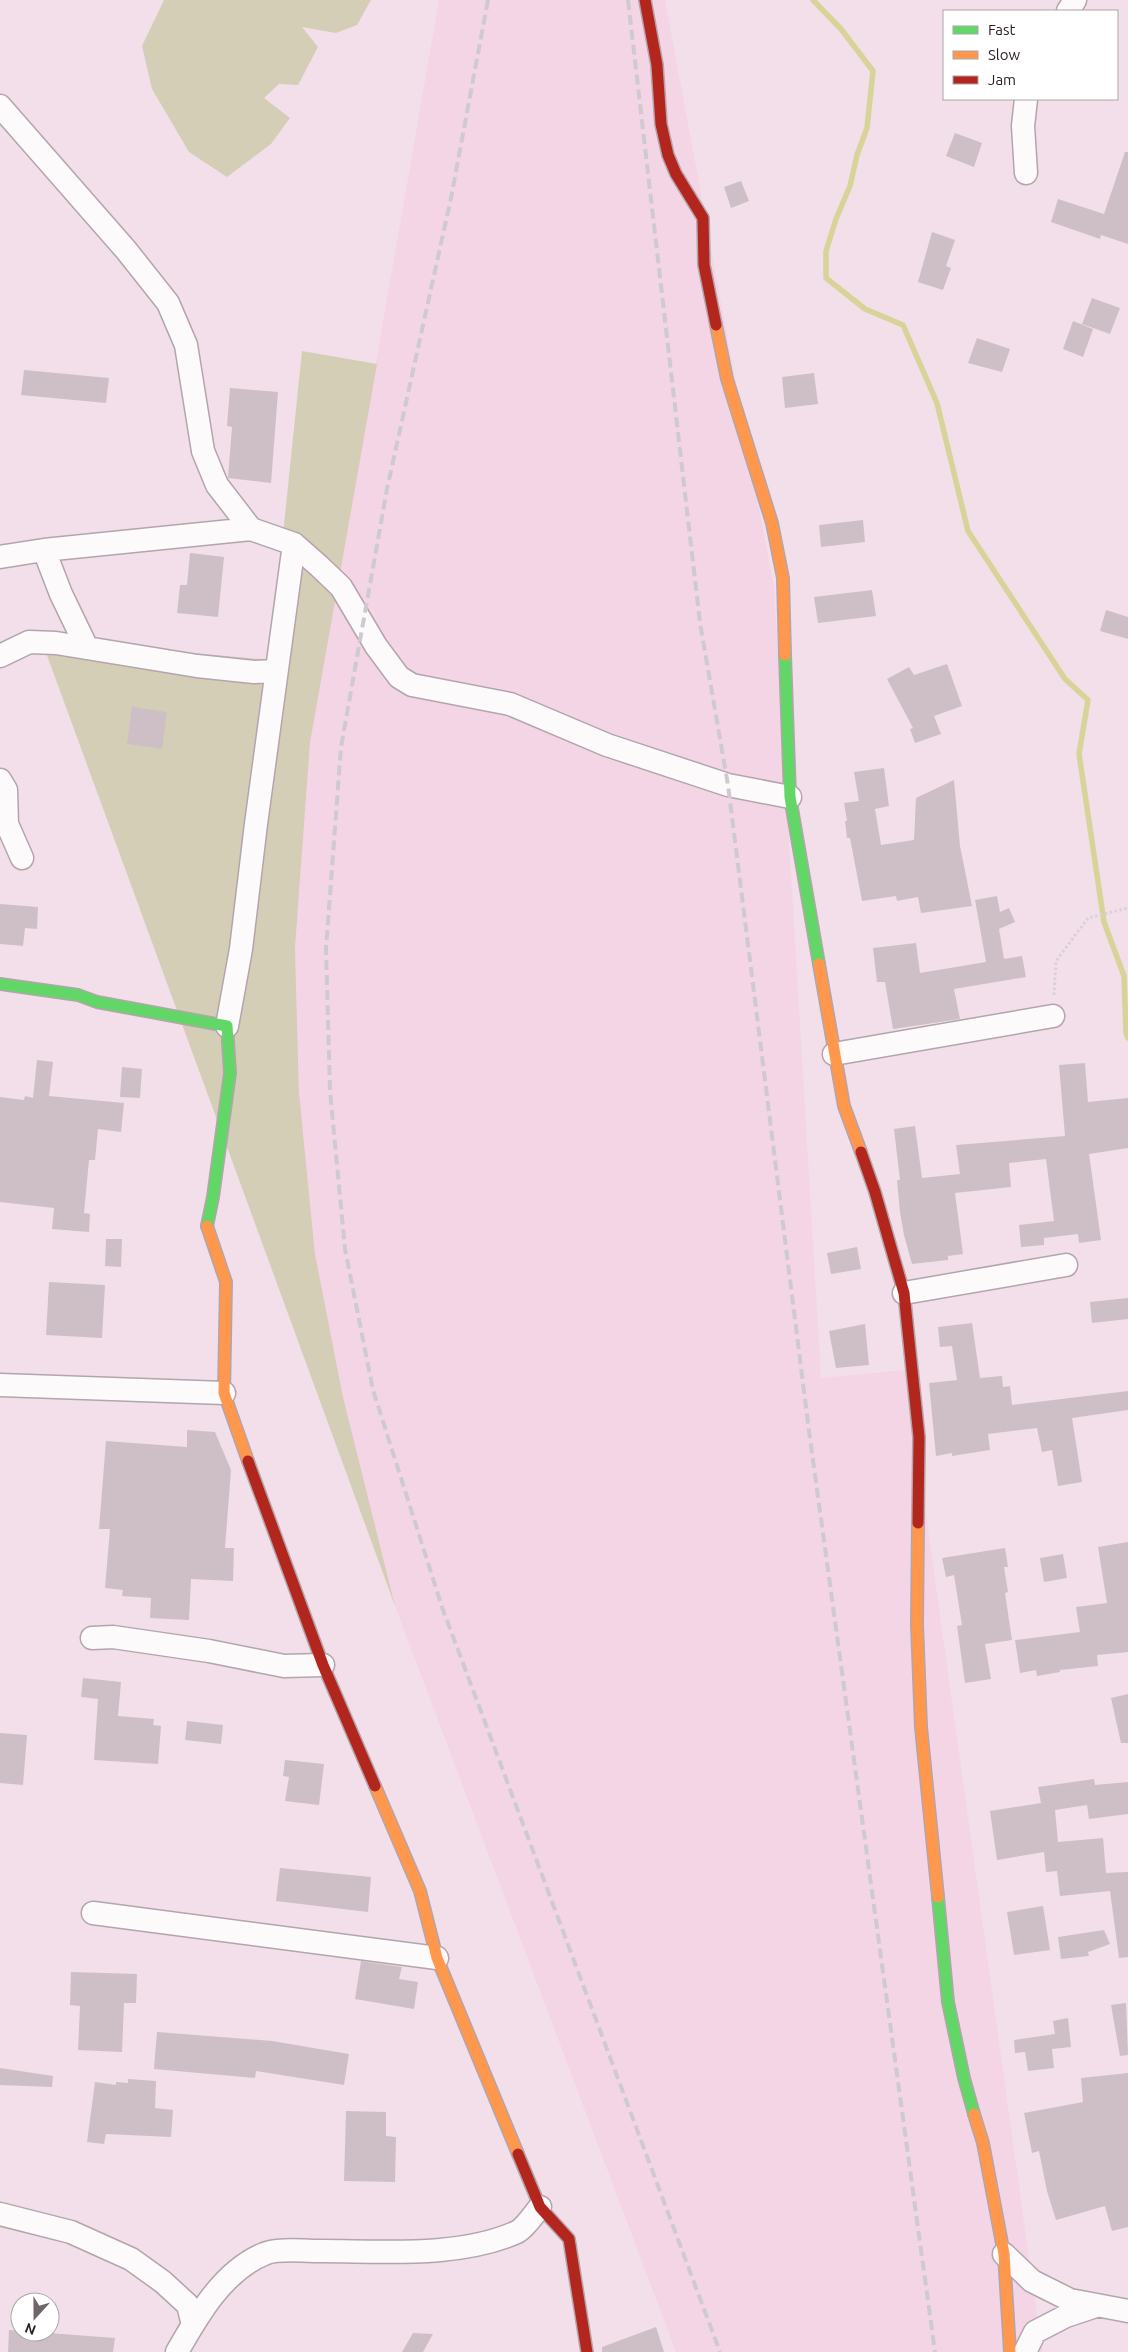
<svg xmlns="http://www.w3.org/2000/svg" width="1128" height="2352" font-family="Ubuntu,sans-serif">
	<rect width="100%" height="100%" fill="#f2dfe9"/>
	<path fill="#f4d5e5" d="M439 0H665L774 588 821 1378 906 1370 1042 2352H676L395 1606 343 1397 315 1254 299 1092 295 948 310 743Z"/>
	<path fill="#d5ceb6" d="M164 0H371L357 25 336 33 302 27 318 47 298 85 279 84 264 98 290 118 271 144 227 177 189 152 152 89 142 46Z
		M302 351 377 364 310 743 295 948 299 1092 315 1254 343 1397 395 1606 41 639 270 660Z"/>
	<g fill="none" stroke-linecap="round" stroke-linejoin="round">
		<path stroke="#d8d398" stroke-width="5.5" d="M813 0 841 29 873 71 867 128 857 155 850 186 836 219 826 251V278L865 309 903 325 937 403 968 531 1065 679 1088 700 1079 754 1104 922 1124 976 1126 1033 1128 1038"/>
	</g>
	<path fill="#cebfc6" d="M955 133 982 143 974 167 946 156Z
		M1125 152H1128V244L1101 235 1100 239 1051 222 1058 199 1104 214Z
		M741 181 749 201 731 208 724 187Z
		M932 232 955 240 946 266 951 268 943 290 918 282Z
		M1092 298 1120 308 1110 334 1082 324Z
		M1073 321 1093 329 1083 357 1063 349Z
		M977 338 1010 349 1002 372 968 363Z
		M24 370 109 378 106 403 21 395Z
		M814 373 818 404 785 408 782 377Z
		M230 388 278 392 271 483 228 478 232 427 227 426Z
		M863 520 865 542 821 547 819 525Z
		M190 553 224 557 218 617 177 613 180 585H187Z
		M872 590 876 616 818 623 814 597Z
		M1106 610 1128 617V639L1100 631Z
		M947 664 962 706 934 716 941 734 915 743 910 729 913 728 887 679 909 667 914 675Z
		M132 707 167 712 162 749 127 744Z
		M884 768 889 806 875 809 881 845 914 840 916 798 954 780 960 846 972 906 921 913 918 897 897 901 896 896 862 901 850 838H847L845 821H847L844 803 859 801 854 772Z
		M997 896 1000 912 1009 908 1015 922 999 929 1004 959 1022 956 1026 977 954 989 960 1019 893 1029 885 982H877L873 948 916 943 920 973 986 962 975 900Z
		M0 904 38 907 37 929 25 928 23 946 0 944Z
		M37 1060 53 1062 49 1096 124 1103 121 1132 98 1129 95 1160H89L84 1213 90 1214 89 1232 52 1229 54 1208 0 1202V1097L24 1100 25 1096 33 1098Z
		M1085 1063 1088 1102 1128 1098V1148L1089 1154 1101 1240 1079 1243 1078 1234 1044 1238V1245L1021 1247 1019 1225 1054 1221 1046 1159 1009 1163 1011 1187 955 1193 963 1254 948 1256V1260L912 1264 904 1235 900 1212 897 1180H900L894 1129 915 1126 922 1178 960 1174 956 1145 1065 1136 1059 1065Z
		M122 1067 142 1069 140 1098 120 1097Z
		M106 1239H122L121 1267 105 1266Z
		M857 1247 861 1269 831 1274 827 1253Z
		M49 1282 105 1285 102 1338 46 1335Z
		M1128 1298V1319L1092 1323 1090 1302Z
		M972 1323 980 1378 1002 1376 1003 1387 1010 1386 1012 1405 1128 1391V1410L1072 1418 1082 1482 1058 1486 1052 1450 1042 1452 1037 1428 988 1434 990 1450 952 1456V1453L936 1456 929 1383 957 1380 952 1346 940 1347 938 1327Z
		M865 1324 869 1365 836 1368 829 1331Z
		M187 1430 215 1432 231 1470 225 1548H234L233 1581 191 1579 189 1620 150 1618 151 1598 122 1596 123 1590 105 1588 110 1529H99L106 1441 187 1447Z
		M1128 1542V1652L1097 1655 1098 1666 1060 1670V1672L1037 1676 1036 1670 1020 1673 1015 1640 1080 1632 1076 1607 1107 1603 1098 1547Z
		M1005 1548 1008 1567H1004L1008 1592 1005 1593 1012 1640 985 1644 991 1679 965 1683 957 1626 962 1625 954 1575 946 1577 942 1558Z
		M1063 1554 1067 1578 1044 1582 1040 1558Z
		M83 1678 121 1682 118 1716 154 1719 153 1725 161 1726 158 1764 94 1760 98 1699 81 1697Z
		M1128 1694V1743H1121L1111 1698Z
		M187 1721 223 1725 221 1744 185 1740Z
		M0 1733 27 1735 23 1785 0 1783Z
		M285 1760 324 1764 319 1805 285 1801 289 1777 283 1776Z
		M1094 1779 1095 1785 1128 1782V1814L1089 1819 1087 1805 1055 1810 1058 1842 1103 1838 1106 1873 1128 1872V1957L1119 1958 1110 1891 1060 1896 1057 1871 1046 1872 1044 1852 997 1860 990 1811 1041 1803 1038 1787Z
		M280 1868 371 1877 368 1912 276 1901Z
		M1043 1906 1050 1950 1014 1955 1007 1912Z
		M1104 1930 1110 1944 1088 1952 1089 1956 1061 1959 1058 1937Z
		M361 1961 402 1967 399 1979 418 1982 414 2009 355 1999Z
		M71 1972 137 1974 136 2003H124L122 2052 78 2050 80 2006 70 2005Z
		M1126 2003 1128 2055 1120 2056 1111 2005Z
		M1068 2018 1071 2047 1052 2049 1054 2068 1028 2071 1025 2052 1015 2053 1014 2040 1055 2034 1053 2021Z
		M157 2032 272 2041 349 2054 344 2085 256 2071 255 2078 154 2069Z
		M0 2068 53 2076 52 2087 0 2085Z
		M1128 2073V2227L1112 2231 1105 2206 1056 2220 1047 2191 1039 2151 1032 2153 1024 2113 1083 2102 1081 2078Z
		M128 2079 156 2081 155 2108 173 2110 171 2137 106 2134 104 2144 87 2142 95 2082 116 2085V2082L128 2083Z
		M346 2111 386 2112V2136L396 2137 395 2182 344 2181Z
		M656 2327 664 2352H602V2347Z
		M9 2330 115 2338 113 2352H8Z
		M413 2333 433 2334 423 2352H402Z"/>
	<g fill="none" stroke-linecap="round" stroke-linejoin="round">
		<g stroke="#b3a5ac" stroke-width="25">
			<path id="street" d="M1068 11 1075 0
				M1026 99 1023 126 1026 173
				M0 106 126 250 168 303 186 345 203 451 217 485 251 529
				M44 550 61 594 87 648
				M0 557 44 550 251 529 294 544 319 566 341 587 376 646 399 677 412 685 510 704 607 745 728 785 790 797
				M0 656 29 642 56 643 197 666 254 672 276 671
				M0 780 6 790 7 824 22 858
				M227 1026 241 949 256 824 294 544
				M834 1054 1053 1016
				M904 1293 1066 1265
				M0 1385 224 1393
				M92 1638 113 1637 209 1651 284 1666 323 1665
				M93 1913 437 1958
				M0 2214 71 2232 131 2259 163 2282 188 2305 193 2325
				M1004 2254 1032 2281 1070 2300 1128 2311
				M177 2352C198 2315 223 2271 264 2254 276 2248 306 2251 321 2251 383 2251 459 2258 517 2232 525 2228 534 2214 540 2207
				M1025 2352 1035 2332 1066 2316 1096 2306"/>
		</g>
		<g stroke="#b3a5ac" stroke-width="14">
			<path id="fast" d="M785 655 790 797 819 964
				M0 984 78 995 97 1002 227 1026 230 1073 213 1197 207 1226
				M938 1897 948 2002 964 2078 974 2114"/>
		</g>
		<g stroke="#b3a5ac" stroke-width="14">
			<path id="slow" d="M716 325 727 379 772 523 783 578 785 655
				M819 964 844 1106 861 1152
				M207 1226 226 1282 224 1393 248 1461
				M918 1523 917 1625 921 1727 938 1897
				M375 1786 420 1891 437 1958 518 2154
				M974 2114 983 2143 1004 2254 1010 2352"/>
		</g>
		<g stroke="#b3a5ac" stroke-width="14">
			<path id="jam" d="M645 0 657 65 661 124 668 155 676 174 703 218 704 265 716 325
				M861 1152 875 1192 904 1293 919 1437 918 1523
				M248 1461 323 1665 375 1786
				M518 2154 540 2207 569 2239 587 2352"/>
		</g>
		<path stroke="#d8d2d5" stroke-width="3" stroke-dasharray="2.5 2.5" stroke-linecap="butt" d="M1054 995 1056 961 1088 918 1128 908"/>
		<use href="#street" stroke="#fdfafc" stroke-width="22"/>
		<use href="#fast" stroke="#63d668" stroke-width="11"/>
		<use href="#slow" stroke="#ff974d" stroke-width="11"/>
		<use href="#jam" stroke="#b3261e" stroke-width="11"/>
		<path stroke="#cfcacd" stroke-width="4" stroke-dasharray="10 5" stroke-linecap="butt" d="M488 0 451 198 387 489 341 747 326 949 330 1091 345 1249 373 1390 442 1607 720 2352
			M628 0 700 623 728 785 809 1431 935 2352"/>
	</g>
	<rect x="943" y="10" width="175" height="90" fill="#ffffff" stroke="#aba6a8"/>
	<rect x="953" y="26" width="25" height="8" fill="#63d668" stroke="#aba6a8"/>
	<text x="988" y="35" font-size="15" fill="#2c2026">Fast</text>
	<rect x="953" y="51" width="25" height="8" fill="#ff974d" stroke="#aba6a8"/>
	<text x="988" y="60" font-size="15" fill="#2c2026">Slow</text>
	<rect x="953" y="76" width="25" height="8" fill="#b3261e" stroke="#aba6a8"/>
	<text x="988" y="85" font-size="15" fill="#2c2026">Jam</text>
	<g transform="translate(35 2317) rotate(201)"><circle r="24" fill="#ffffff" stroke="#aba6a8"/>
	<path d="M0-4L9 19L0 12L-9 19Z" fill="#71636a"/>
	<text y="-8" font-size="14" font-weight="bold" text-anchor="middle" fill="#2c2026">N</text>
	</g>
</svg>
